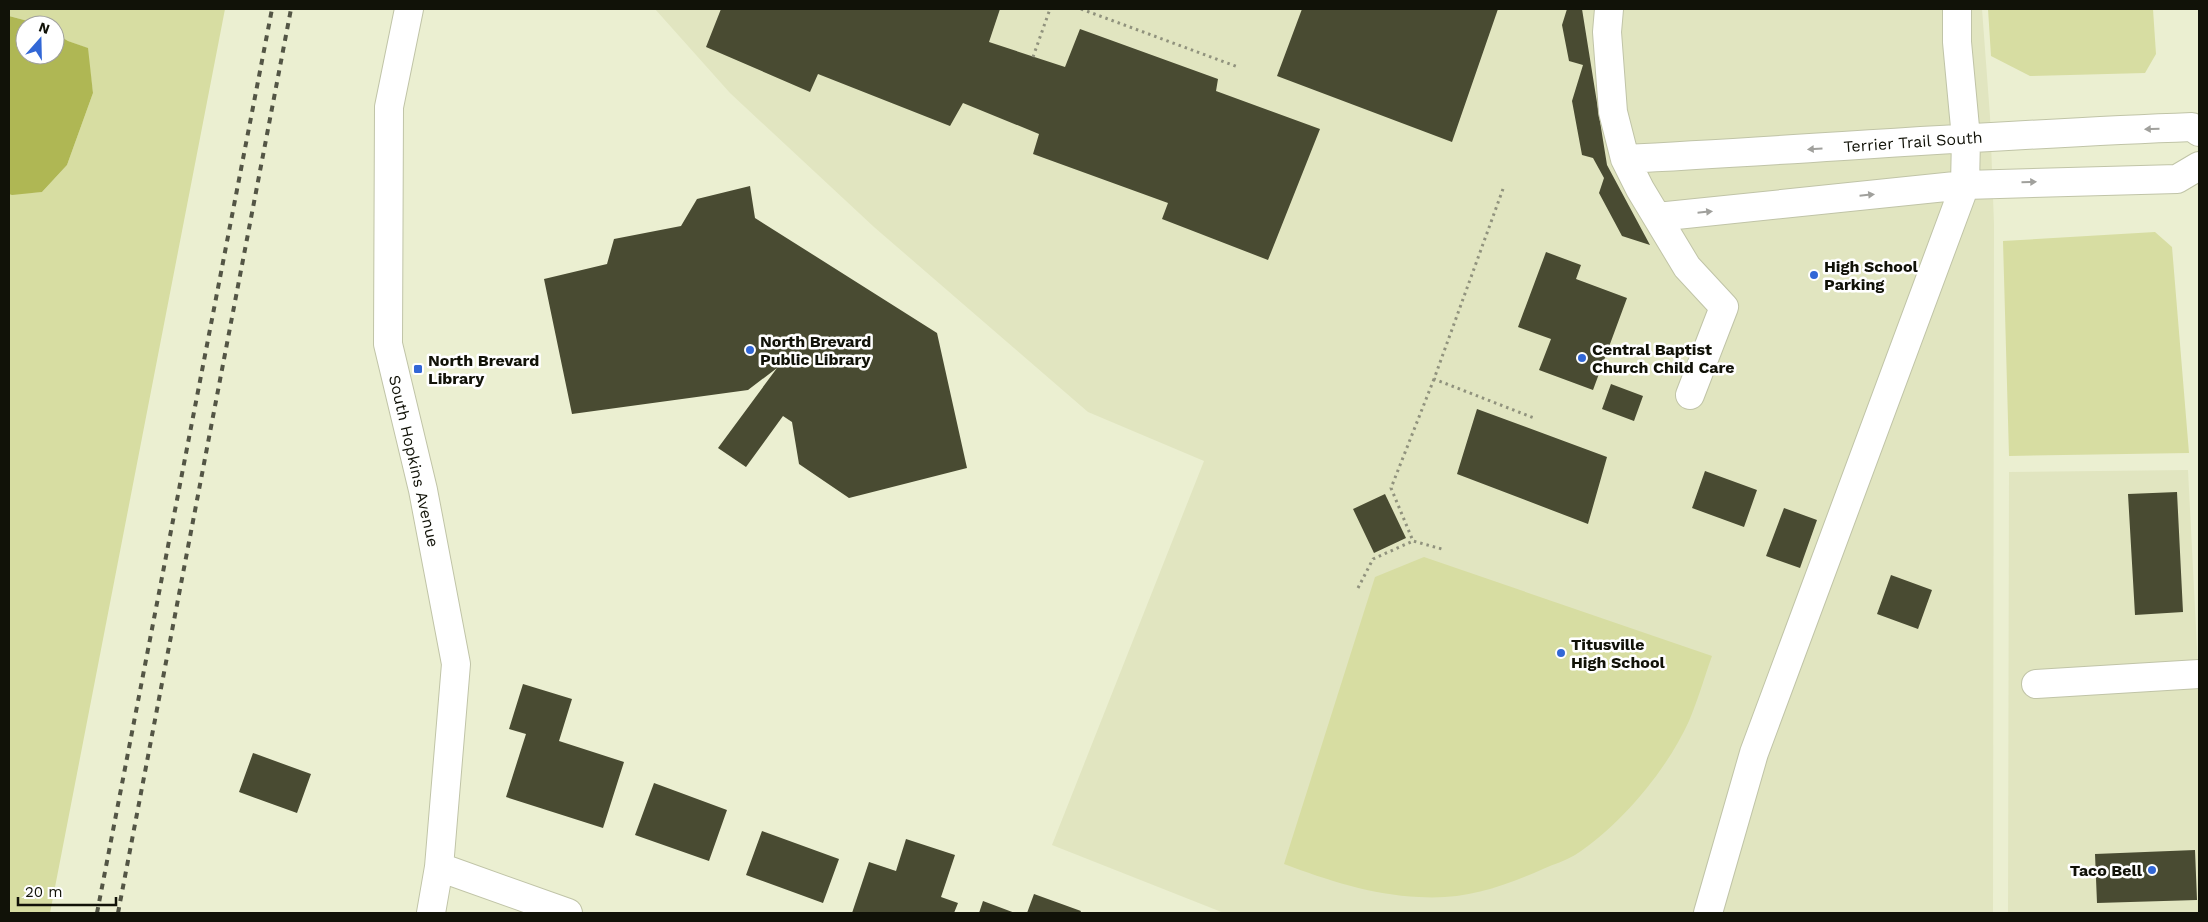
<svg xmlns="http://www.w3.org/2000/svg" width="2208" height="922" font-family="'Work Sans',sans-serif">
	<rect width="100%" height="100%" fill="#ebefd1"/>
	<path fill="#e1e5c0" d="M655 9H1982L1990 116 1994 224 1993 913H1224L1052 845 1204 461 1088 412 874 227 730 93Z
		M2188 470 2199 687V913H2008L2009 472Z"/>
	<path fill="#d7dda2" d="M9 9H225L50 913H9V194L42 192 67 165 93 93 87 48 68 41 55 33V25H43L9 16Z
		M1988 9H2153L2156 54 2145 73 2030 76 1991 56Z
		M2155 232 2172 247 2189 453 2009 456 2003 241Z
		M1424 557 1712 656C1704 678 1698 700 1689 721 1667 770 1620 826 1575 855 1565 861 1554 864 1543 869 1502 887 1465 900 1419 897 1372 895 1327 880 1284 864L1375 577Z"/>
	<path fill="#afb754" d="M9 16 43 25H25V55H55V33L68 41 88 48 93 93 67 165 42 192 12 195 9 194Z"/>
	<path fill="#494b32" d="M721 9H1000L989 42 1065 67 1080 29 1218 79 1216 91 1320 129 1268 260 1162 219 1168 203 1033 154 1039 134 963 103 950 126 818 74 810 92 706 47Z
		M1302 9H1498L1452 142 1277 76Z
		M1567 9H1582L1607 165 1650 245 1622 236 1599 193 1604 178 1593 158 1582 155 1572 101 1583 65 1569 61 1562 25Z
		M750 186 755 218 937 333 967 468 849 498 799 464 792 422 783 416 746 467 718 448 777 368 748 390 572 414 544 279 607 264 614 239 681 226 697 199Z
		M1546 252 1581 265 1576 279 1627 298 1593 390 1539 370 1551 339 1518 327Z
		M1611 384 1643 396 1634 421 1602 409Z
		M1477 409 1607 457 1588 524 1457 474Z
		M1705 471 1757 490 1744 527 1692 508Z
		M2177 492 2183 612 2135 615 2128 494Z
		M1385 494 1406 538 1374 553 1353 509Z
		M1784 508 1817 520 1800 568 1766 556Z
		M1891 575 1932 590 1918 629 1877 614Z
		M523 684 572 699 559 741 624 762 603 828 506 797 526 734 509 729Z
		M253 753 311 774 297 813 239 792Z
		M654 783 727 810 709 861 635 835Z
		M762 831 839 859 823 903 746 875Z
		M906 839 955 855 941 897 958 903 954 913H852L869 862 896 871Z
		M2195 850 2197 900 2097 903 2095 854Z
		M1034 894 1081 911 1080 913H1027Z
		M983 901 1015 913H979Z"/>
	<g fill="none" stroke-linecap="round" stroke-linejoin="round">
		<g stroke="#c0c4a7" stroke-width="30">
			<path id="minor" d="M409 9 389 107 388 344 423 490 456 664 439 867 431 913
				M1609 9 1607 32 1613 112 1625 159 1640 189 1687 267 1724 307 1690 395
				M1625 159C1814 149 2003 134 2192 127L2199 132
				M1657 217 1965 185 2177 179 2199 166
				M2036 684 2199 674
				M439 867 568 913
				M1708 913 1754 753 1965 185 1966 138 1957 42V9"/>
		</g>
		<path stroke="#90927d" stroke-width="3" stroke-dasharray="2.5 4" stroke-linecap="butt" d="M1081 9 1238 67
			M1033 57 1050 9
			M1503 189 1434 379 1534 418
			M1434 379 1391 488 1413 541 1442 549
			M1358 588 1373 559 1413 541"/>
		<use href="#minor" stroke="#fff" stroke-width="28"/>
		<path stroke="#535545" stroke-width="4" stroke-dasharray="6 6" stroke-linecap="butt" d="M97 913 272 9
			M118 913 291 9"/>
	</g>
	<defs><path id="oneway-solid" d="M-6-.8H1V-3.2L6.5 0L1 3.2V.8H-6Z" transform="scale(1.25)"/></defs>
	<g fill="#a0a09c">
		<use href="#oneway-solid" transform="translate(2152 129) rotate(178)"/>
		<use href="#oneway-solid" transform="translate(1815 149) rotate(177)"/>
		<use href="#oneway-solid" transform="translate(2029 182) rotate(-2)"/>
		<use href="#oneway-solid" transform="translate(1867 195) rotate(-6)"/>
		<use href="#oneway-solid" transform="translate(1705 212) rotate(-6)"/>
	</g>
	<g fill="#3267d6" stroke="#fff" stroke-width="2">
		<circle cx="1814" cy="275" r="5"/>
		<circle cx="750" cy="350" r="5"/>
		<circle cx="1582" cy="358" r="5"/>
		<rect x="413" y="364" width="10" height="10" rx="2.5"/>
		<circle cx="1561" cy="653" r="5"/>
		<circle cx="2152" cy="870" r="5"/>
	</g>
	<g text-anchor="middle" dominant-baseline="central" stroke-width="5" stroke-linejoin="round" paint-order="stroke">
		<g font-size="16" fill="#111208" stroke="#fff">
			<text transform="translate(1913 142) rotate(-4)">Terrier Trail South</text>
			<text transform="translate(414 461) rotate(77)">South Hopkins Avenue</text>
		</g>
		<g font-size="16" font-weight="bold" fill="#111208" stroke="#fff" text-anchor="start">
			<text x="1824" y="266">High School<tspan x="1824" dy="18">Parking</tspan></text>
			<text x="760" y="341">North Brevard<tspan x="760" dy="18">Public Library</tspan></text>
			<text x="1592" y="349">Central Baptist<tspan x="1592" dy="18">Church Child Care</tspan></text>
			<text x="428" y="360">North Brevard<tspan x="428" dy="18">Library</tspan></text>
			<text x="1571" y="644">Titusville<tspan x="1571" dy="18">High School</tspan></text>
			<text x="2142" y="870" text-anchor="end">Taco Bell</text>
		</g>
	</g>
	<rect width="2208" height="922" fill="none" stroke="#111208" stroke-width="20"/>
	<g transform="translate(40 40) rotate(20)"><circle r="24" fill="#ffffff" stroke="#a0a09c"/>
	<path d="M0-4L9 19L0 12L-9 19Z" fill="#3267d6"/>
	<text y="-8" font-size="14" font-weight="bold" text-anchor="middle" fill="#111208">N</text>
	</g>
	<path d="M18 897v8h98v-8" fill="none" stroke="#111208" stroke-width="2.5"/>
	<text x="25" y="897" font-size="15" fill="#111208" stroke="#ffffff" stroke-width="4" paint-order="stroke">20 m</text>
</svg>
